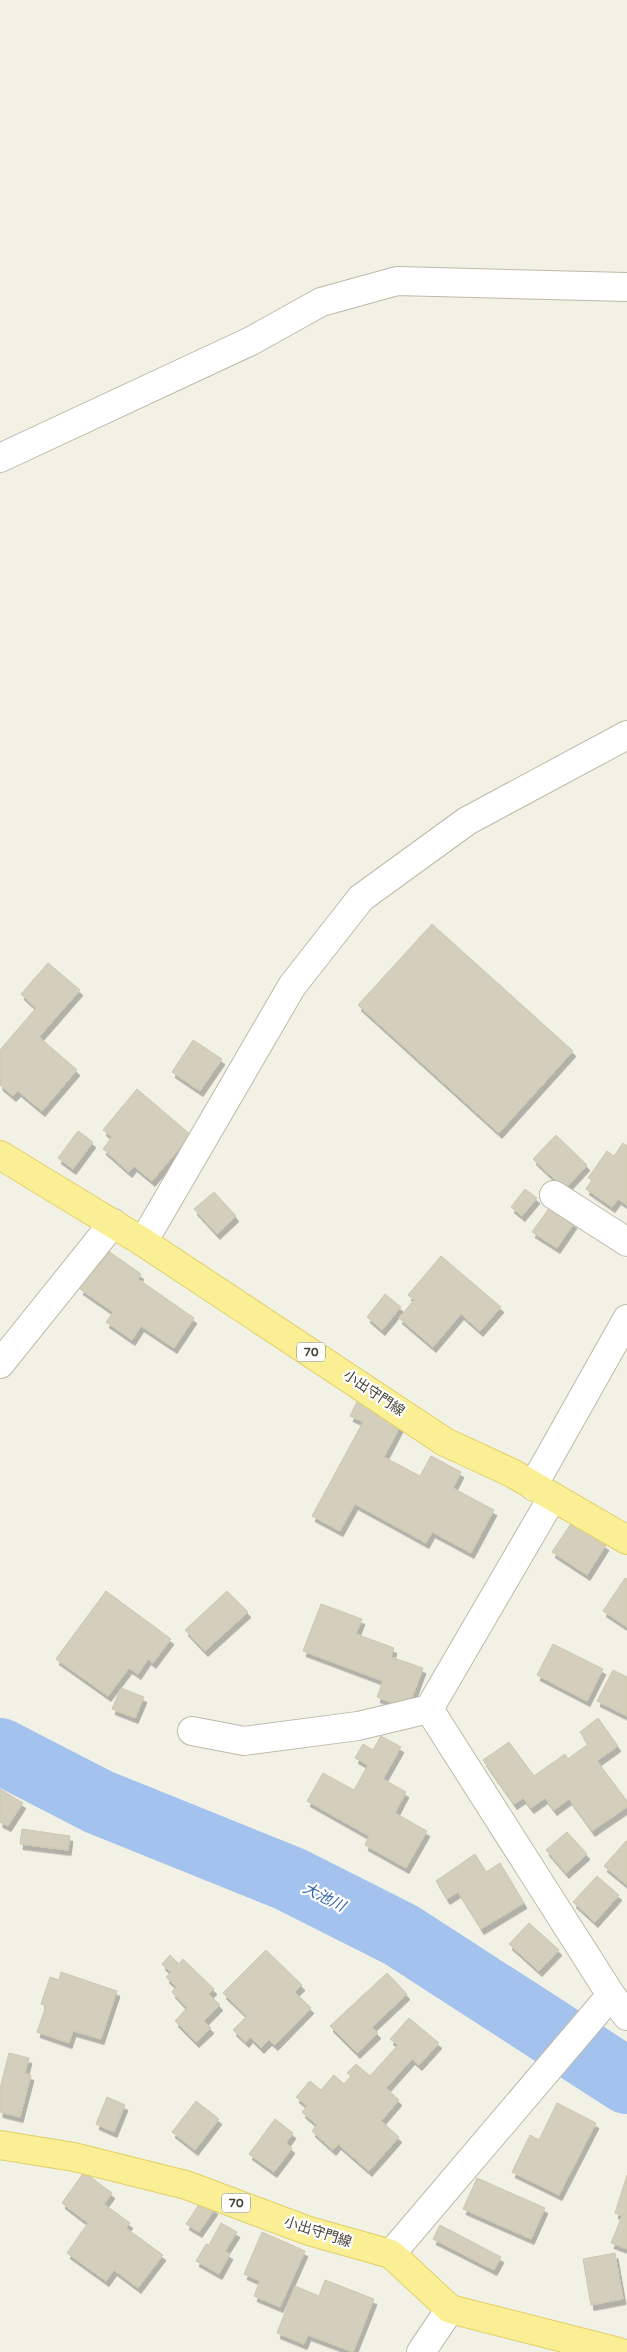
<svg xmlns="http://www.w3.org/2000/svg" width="627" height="2352" font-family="'Varela Round','Noto Sans JP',sans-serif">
	<defs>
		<filter id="shadow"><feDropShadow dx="3" dy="5.5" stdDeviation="0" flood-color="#0004"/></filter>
	</defs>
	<rect width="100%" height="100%" fill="#f2f1e6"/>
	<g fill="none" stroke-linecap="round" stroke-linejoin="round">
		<path stroke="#a3c3ee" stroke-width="66" d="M0 1751 99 1802 290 1879 401 1935 627 2081"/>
	</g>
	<path fill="#d4cebc" stroke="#cec7af" filter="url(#shadow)" d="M432 924 573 1051 499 1133 358 1005Z
		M48 963 80 990 39 1037 77 1070 42 1111 18 1091 13 1096 0 1085V1050L36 1008 21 994Z
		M193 1040 222 1059 200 1091 172 1072Z
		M137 1089 191 1135 152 1181 134 1166 129 1172 103 1149 112 1137 103 1130Z
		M78 1131 93 1142 73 1169 58 1158Z
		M556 1135 587 1165 565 1189 533 1159Z
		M623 1143 627 1146V1205L618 1199 612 1207 586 1189 592 1180 588 1178 607 1151 614 1156Z
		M525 1189 537 1198 522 1216 511 1207Z
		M214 1192 236 1216 217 1234 194 1209Z
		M550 1207 574 1223 557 1248 532 1232Z
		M107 1250 141 1274 138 1279 194 1318 174 1348 141 1326 132 1340 106 1322 113 1312 80 1289Z
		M441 1256 501 1307 480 1331 461 1314 433 1347 399 1318 414 1300 408 1295Z
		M385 1294 401 1307 382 1330 367 1317Z
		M360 1396 404 1419 384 1457 420 1476 431 1456 461 1472 453 1488 494 1510 471 1553 432 1532 426 1543 355 1504 340 1531 312 1516 363 1422 350 1416Z
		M572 1522 606 1545 587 1575 552 1552Z
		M625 1578 627 1579V1627L603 1611Z
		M106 1591 171 1639 153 1663 148 1659 138 1674 129 1668 108 1696 56 1659Z
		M227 1591 248 1612 205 1651 185 1630Z
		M321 1604 362 1619 356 1634 394 1648 391 1657 423 1668 408 1709 377 1697 383 1681 303 1651Z
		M553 1644 603 1669 587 1701 537 1675Z
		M613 1670 627 1677V1716L597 1701Z
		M121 1688 144 1697 135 1718 112 1709Z
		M598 1718 618 1746 597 1761 627 1801V1807L592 1831 569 1799 554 1810 545 1798 531 1808 523 1798 514 1804 483 1760 509 1742 534 1776 565 1754 568 1759 588 1744 580 1732Z
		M381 1736 401 1747 383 1779 406 1792 395 1813 427 1831 406 1868 365 1845 369 1836 307 1801 323 1773 354 1790 368 1765 355 1758 363 1744 373 1750Z
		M0 1789 23 1803 8 1826 0 1822Z
		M22 1829 70 1836 68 1850 20 1844Z
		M567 1832 587 1854 566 1873 546 1850Z
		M626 1841H627V1885L604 1866Z
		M475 1854 486 1872 500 1863 524 1903 481 1929 458 1892 447 1899 436 1881Z
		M597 1876 619 1895 595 1922 573 1902Z
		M529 1923 559 1950 539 1971 509 1944Z
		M266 1950 302 1985 295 1992 311 2008 275 2045 269 2040 261 2048 250 2037 246 2042 233 2030 247 2016 223 1993Z
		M170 1955 179 1964 183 1959 214 1989 209 1994 220 2005 204 2021 211 2028 196 2042 175 2021 187 2008 172 1992 176 1987 166 1977 171 1973 162 1964Z
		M61 1972 117 1991 101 2039 73 2031 69 2043 37 2032 46 2006 41 2004 50 1977 59 1980Z
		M387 1973 407 1994 372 2027 378 2033 357 2053 330 2026Z
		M409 2018 439 2043 419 2065 412 2059 386 2088 399 2100 381 2121 399 2137 369 2171 338 2144 333 2150 312 2131 317 2125 302 2112 307 2106 296 2097 310 2081 321 2090 334 2075 344 2084 351 2076 347 2073 356 2064 370 2076 398 2045 390 2039Z
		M9 2053 29 2058 25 2073 31 2075 20 2117 0 2112V2088Z
		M107 2097 125 2105 114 2132 96 2124Z
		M196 2101 219 2119 195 2150 172 2132Z
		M557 2103 596 2123 559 2195 512 2172 530 2135 539 2140Z
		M275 2119 293 2133 286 2143 292 2148 274 2172 249 2154Z
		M84 2172 112 2193 104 2204 130 2223 126 2228 163 2255 138 2288 114 2270 106 2281 67 2253 88 2223 62 2203Z
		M627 2175V2249L611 2243 622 2216 615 2213Z
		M477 2178 545 2208 531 2239 463 2209Z
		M202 2200 215 2209 199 2232 186 2224Z
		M221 2223 237 2232 225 2251 230 2254 219 2274 196 2261 206 2244 209 2245Z
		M440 2225 501 2257 494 2270 433 2239Z
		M262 2232 305 2251 280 2307 254 2296 260 2281 244 2274Z
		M615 2253 623 2299 591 2305 583 2259Z
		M325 2280 374 2299 353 2352 308 2335 304 2344 277 2333 295 2286 319 2296Z"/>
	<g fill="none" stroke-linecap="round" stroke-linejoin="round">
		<g stroke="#bebaa9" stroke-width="30">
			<path id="minor" d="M0 458 251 341 321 302 397 281 627 287
				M554 1195 627 1242
				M143 1242 292 986 361 898 467 821 627 735
				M0 1364 113 1223
				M533 1486 627 1319
				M552 1498 429 1709 611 1995 627 2016
				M192 1731 244 1741 358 1726 429 1709
				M391 2254 611 1995
				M421 2352 450 2309"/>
		</g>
		<g stroke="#e0d066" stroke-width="30">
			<path id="primary" d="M0 1155 143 1242 445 1442 512 1473 627 1540
				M0 2145 74 2157 186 2185 309 2231 391 2254 450 2309 619 2352"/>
		</g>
		<use href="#minor" stroke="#fff" stroke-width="28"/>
		<use href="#primary" stroke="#fbef96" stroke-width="28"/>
	</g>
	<g text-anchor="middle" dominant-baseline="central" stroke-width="4.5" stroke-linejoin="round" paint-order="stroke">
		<g fill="#fff" stroke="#7d7a72" stroke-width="1">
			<rect x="297" y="1342.5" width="28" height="19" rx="4"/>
			<rect x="222" y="2193.5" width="28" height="19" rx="4"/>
		</g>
		<g font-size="12" font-weight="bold" fill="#454135">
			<text x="311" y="1352">70</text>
			<text x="236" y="2203">70</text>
		</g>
		<g font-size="14" fill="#454135" stroke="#fff">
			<text transform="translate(374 1393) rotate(34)">小出守門線</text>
			<text transform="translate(318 2232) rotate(18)">小出守門線</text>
		</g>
		<g font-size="15" font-style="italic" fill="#3265ae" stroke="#fff">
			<text transform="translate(324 1897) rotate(27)">大池川</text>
		</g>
	</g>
</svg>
